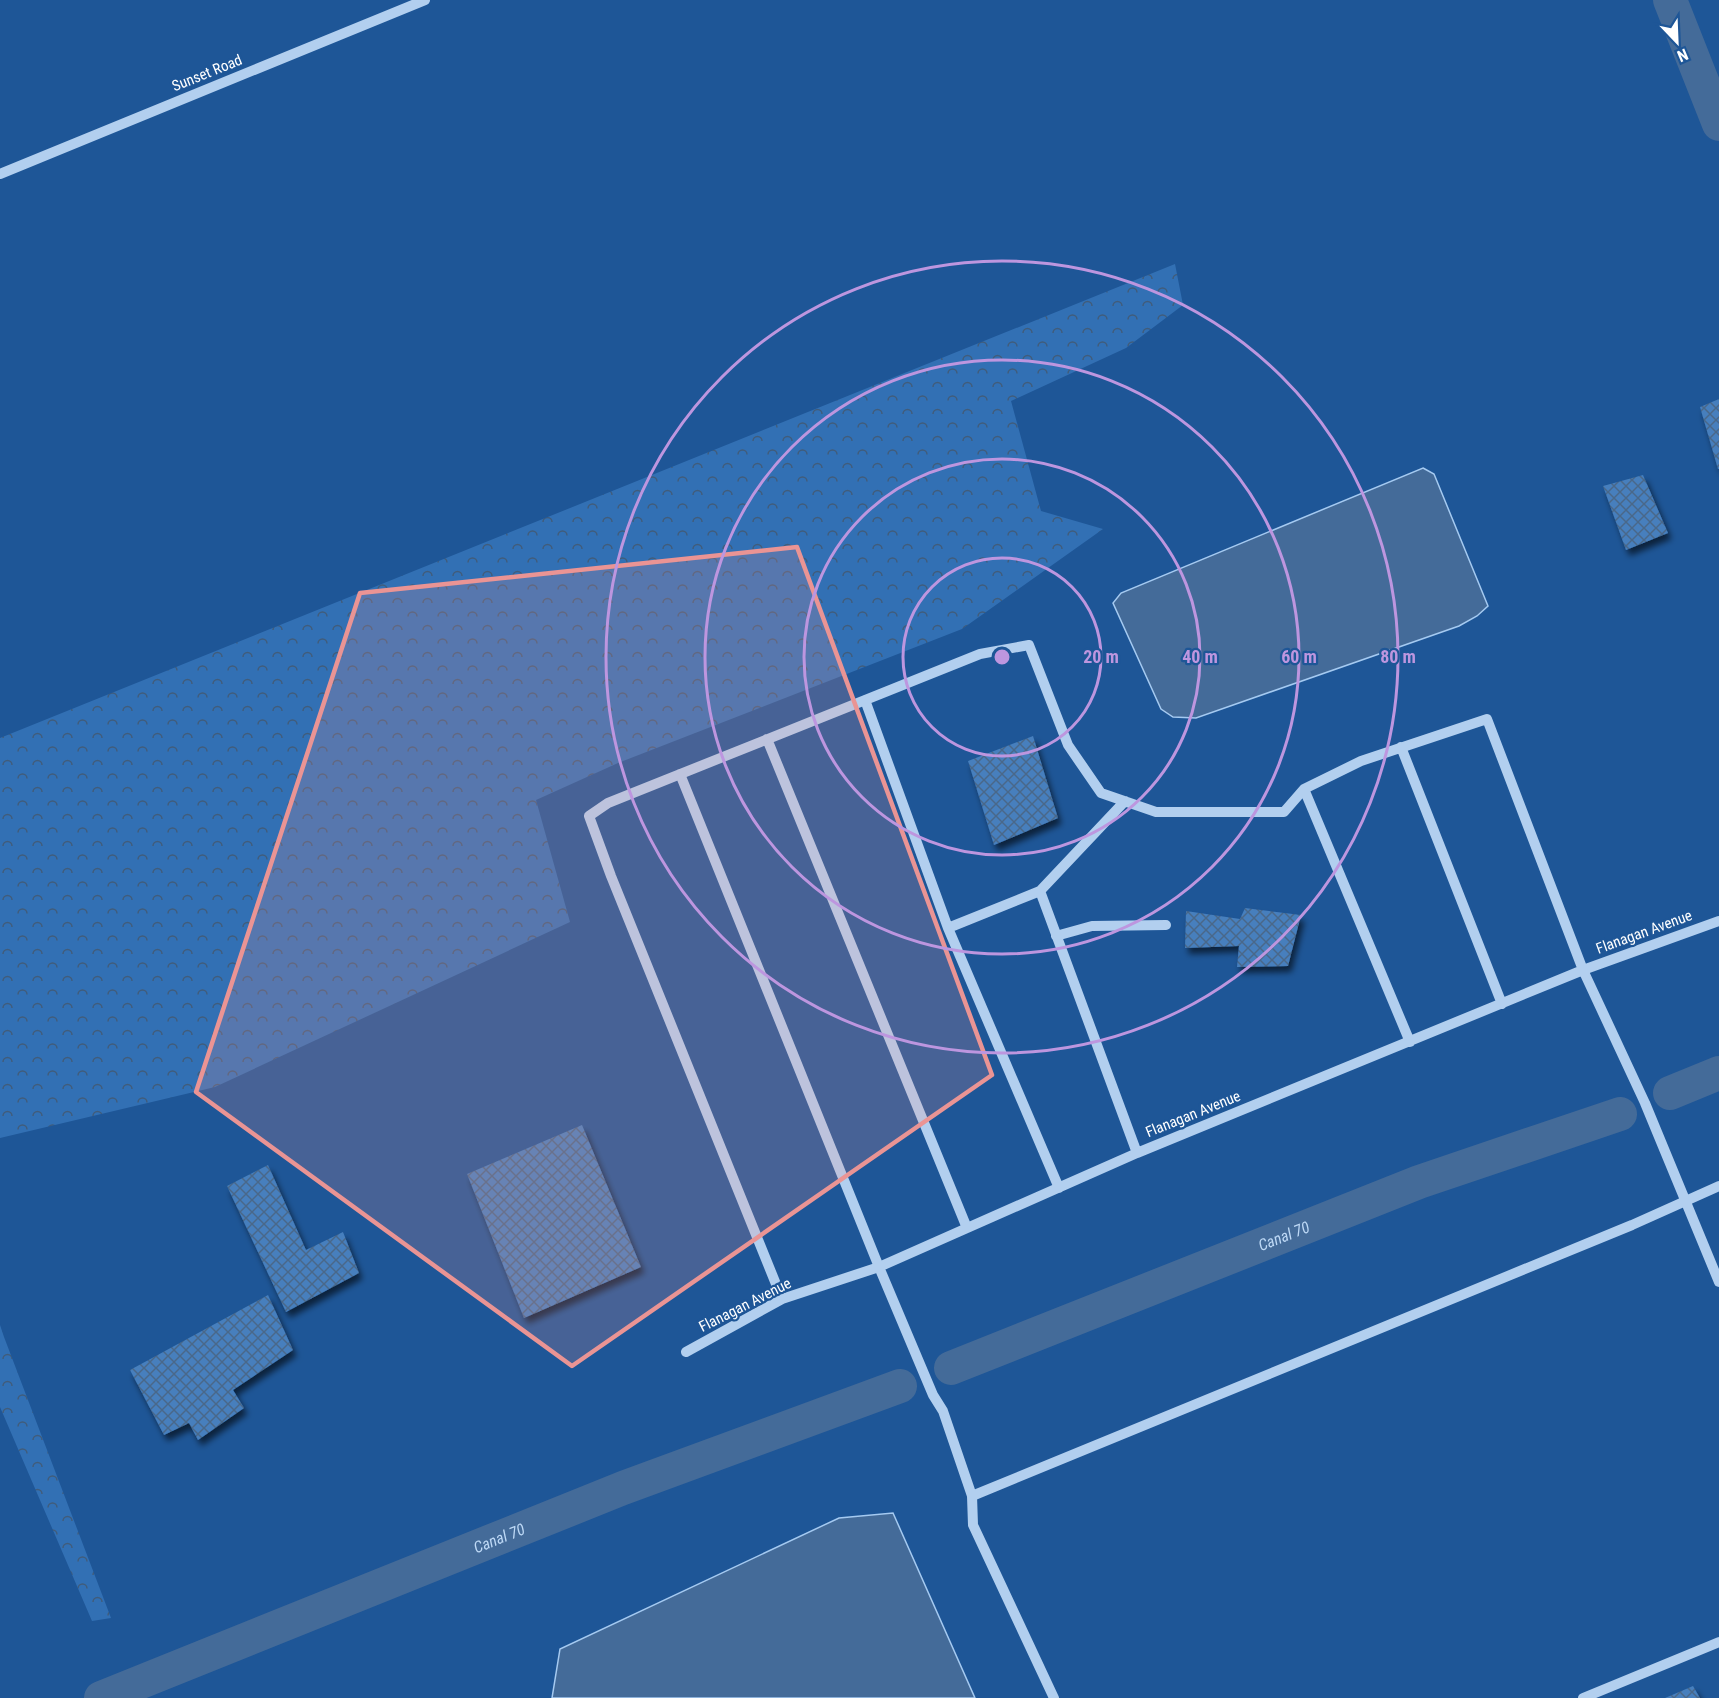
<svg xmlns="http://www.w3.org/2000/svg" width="1719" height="1698" font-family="'Roboto Condensed',sans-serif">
	<defs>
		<pattern id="forest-crowns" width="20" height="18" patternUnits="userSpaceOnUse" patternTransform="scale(1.5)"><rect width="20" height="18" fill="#3270b4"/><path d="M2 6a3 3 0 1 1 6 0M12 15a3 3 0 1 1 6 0" fill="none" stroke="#405c7b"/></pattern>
		<pattern id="building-cross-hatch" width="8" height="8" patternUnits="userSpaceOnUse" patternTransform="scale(1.5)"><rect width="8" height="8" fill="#467fbd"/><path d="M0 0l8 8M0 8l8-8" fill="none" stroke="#49688a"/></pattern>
		<filter id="shadow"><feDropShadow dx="3.5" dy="6" stdDeviation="3" flood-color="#0009"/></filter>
	</defs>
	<rect width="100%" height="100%" fill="#1e5697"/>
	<path fill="url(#forest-crowns)" d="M1175 264 1183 305 1126 348 1011 401 1041 511 1103 529 962 629 618 763 536 800 570 922 215 1087 0 1138V738Z
		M0 1325 4 1337 111 1618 92 1621 0 1407Z"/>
	<path fill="#446b99" stroke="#a5caf1" stroke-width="1.5" d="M1423 468 1434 474 1488 606 1477 616 1459 626 1196 718 1173 717 1161 709 1113 603 1121 593Z
		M893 1513 975 1698H552L560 1649 839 1518Z"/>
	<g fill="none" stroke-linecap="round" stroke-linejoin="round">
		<g stroke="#446b99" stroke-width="34">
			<path d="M1670 0 1719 124"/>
			<path d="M1670 1093 1719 1073"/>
			<path id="s1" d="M951 1368 1419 1182 1620 1114"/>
			<path id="s2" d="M101 1698 623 1488 900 1386"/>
		</g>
	</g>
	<path fill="url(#building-cross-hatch)" filter="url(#shadow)" d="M1719 399V469H1718L1700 407Z
		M1643 475 1668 533 1626 550 1603 486Z
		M1033 736 1058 818 994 845 968 761Z
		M1245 908 1301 915 1288 966 1237 967 1239 946 1185 948 1186 911 1240 919Z
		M582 1125 641 1267 524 1318 467 1174Z
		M268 1165 306 1250 343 1232 359 1273 286 1312 227 1186Z
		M268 1295 293 1350 233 1390 244 1408 198 1440 189 1423 164 1435 130 1370Z
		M1693 1686 1700 1698H1665Z"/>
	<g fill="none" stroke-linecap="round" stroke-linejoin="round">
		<path stroke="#b2cfef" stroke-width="10" d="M0 174 425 0
			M865 700 948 928 1059 1188
			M767 739 967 1228
			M1401 747 1502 1004
			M680 774 879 1267 933 1395 943 1411 972 1496 973 1525 1054 1698
			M1304 789 1410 1042
			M1040 891 1125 801
			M948 928 1040 891 1137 1153
			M1056 936 1092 926 1166 925
			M782 1299 611 876 589 816 608 803 980 654 1029 645 1068 745 1101 793 1156 812H1284L1304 789 1361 761 1487 719 1583 970 1645 1103 1719 1282
			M686 1352 782 1299 879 1267 1137 1153 1583 970 1719 921
			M972 1496 1632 1225 1719 1186
			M1583 1698 1719 1642"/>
	</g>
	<path fill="#ea9494" fill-opacity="0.2" stroke="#ea9494" stroke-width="4.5" stroke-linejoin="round" d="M797 547 992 1075 572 1366 196 1092 360 593Z"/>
	<g fill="none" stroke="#bd96df" stroke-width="3">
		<circle cx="1002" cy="657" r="99"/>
		<circle cx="1002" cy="657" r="198"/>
		<circle cx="1002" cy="657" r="297"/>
		<circle cx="1002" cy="657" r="396"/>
	</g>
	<g text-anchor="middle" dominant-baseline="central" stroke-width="4.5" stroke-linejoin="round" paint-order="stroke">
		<g font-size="15" fill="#fff" stroke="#1e5697">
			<text transform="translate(207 73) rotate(-22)">Sunset Road</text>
			<text transform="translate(1644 932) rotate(-20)">Flanagan Avenue</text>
			<text transform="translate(1193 1114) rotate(-22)">Flanagan Avenue</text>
			<text transform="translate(745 1305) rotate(-27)">Flanagan Avenue</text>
		</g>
		<g font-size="16" font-style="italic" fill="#bed9f6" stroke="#1e5697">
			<text stroke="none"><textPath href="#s1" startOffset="358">Canal 70</textPath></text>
			<text stroke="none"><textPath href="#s2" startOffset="429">Canal 70</textPath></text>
		</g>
	</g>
	<circle cx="1002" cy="657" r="9" fill="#bd96df" stroke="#1e5697" stroke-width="3"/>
	<g font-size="18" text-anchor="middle" font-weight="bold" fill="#bd96df" stroke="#1e5697" stroke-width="4.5" stroke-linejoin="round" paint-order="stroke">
		<text x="1101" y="663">20 m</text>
		<text x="1200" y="663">40 m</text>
		<text x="1299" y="663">60 m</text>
		<text x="1398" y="663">80 m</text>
	</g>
	<g transform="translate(1677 42) rotate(157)" stroke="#1e5697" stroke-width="4.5" paint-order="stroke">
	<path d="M0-4.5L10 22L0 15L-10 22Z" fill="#ffffff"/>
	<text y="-9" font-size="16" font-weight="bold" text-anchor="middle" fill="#ffffff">N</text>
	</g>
</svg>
